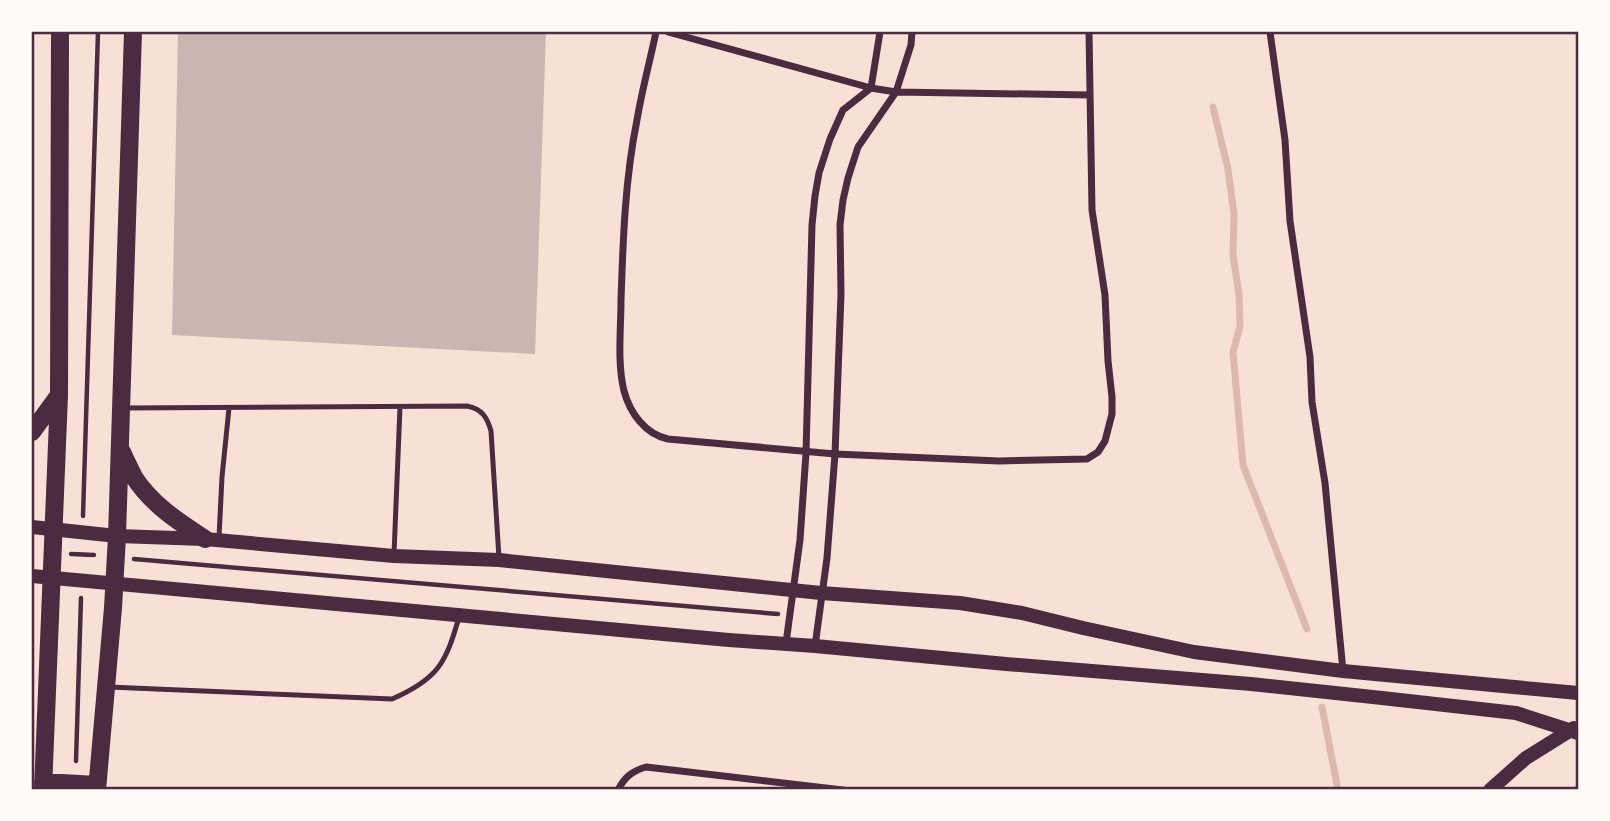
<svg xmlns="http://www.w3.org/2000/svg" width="1610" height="821" font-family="Overpass,sans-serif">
	<rect width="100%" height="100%" fill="#f7e1d7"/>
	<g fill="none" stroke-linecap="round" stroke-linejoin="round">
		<path stroke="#dcb8b0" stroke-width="7" d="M1213 107 1228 169 1234 214 1233 255 1239 295 1240 326 1233 352 1243 465 1307 629
			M1322 707 1338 790
			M1576 790 1578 788"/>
	</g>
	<path fill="#ccb4b1" d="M178 32H546L535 354 172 335Z"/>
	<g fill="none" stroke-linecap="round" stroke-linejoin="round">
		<path stroke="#4a2c40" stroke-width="4.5" d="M83 516 98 32
			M71 554 94 555
			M134 559 778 614
			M76 761 81 598"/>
		<path stroke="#4a2c40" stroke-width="5" d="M123 408 467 406C482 409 487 417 491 431L499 558
			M219 537 222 477 229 408
			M394 554 400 407
			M109 687 392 699C438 679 446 663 459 617"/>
		<path stroke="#4a2c40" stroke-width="7" d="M656 32C650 61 642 90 637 120 625 179 623 240 621 300 621 330 617 362 624 391 630 413 645 434 668 439L835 454 999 461 1087 459 1098 452 1105 441 1112 414V397L1108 361 1105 295 1092 210 1089 32
			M668 32 871 88 896 92 1090 95
			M1270 32 1285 140 1290 221 1310 357 1312 402 1325 483 1343 671
			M786 643 800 540 806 453 812 225 815 196 819 173 830 139 843 110 871 88 880 32
			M815 646 827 558 835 454 841 294 840 225 843 200 848 178 858 147 896 92 911 45 912 32
			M618 790C625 776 633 771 646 767L843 790"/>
		<path stroke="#4a2c40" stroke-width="14" d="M32 527 117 536 205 539 394 556 499 560 821 593 960 603 1022 613 1083 628 1194 652 1343 671 1578 693
			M32 576 729 640 815 646 1006 664 1251 684 1382 698 1516 713 1578 733
			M1490 790 1526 758 1574 728"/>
		<path stroke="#4a2c40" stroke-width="18" d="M32 432 59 395
			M122 452C126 461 130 469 134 477 151 504 179 522 205 539
			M43 782 97 785
			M43 790 59 395 60 32
			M97 790 113 608 117 536 133 32"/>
	</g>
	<rect width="1610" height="821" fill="none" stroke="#fffaf5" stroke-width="66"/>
	<rect x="33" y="33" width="1544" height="755" fill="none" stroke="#4a2c40" stroke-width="2.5"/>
</svg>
